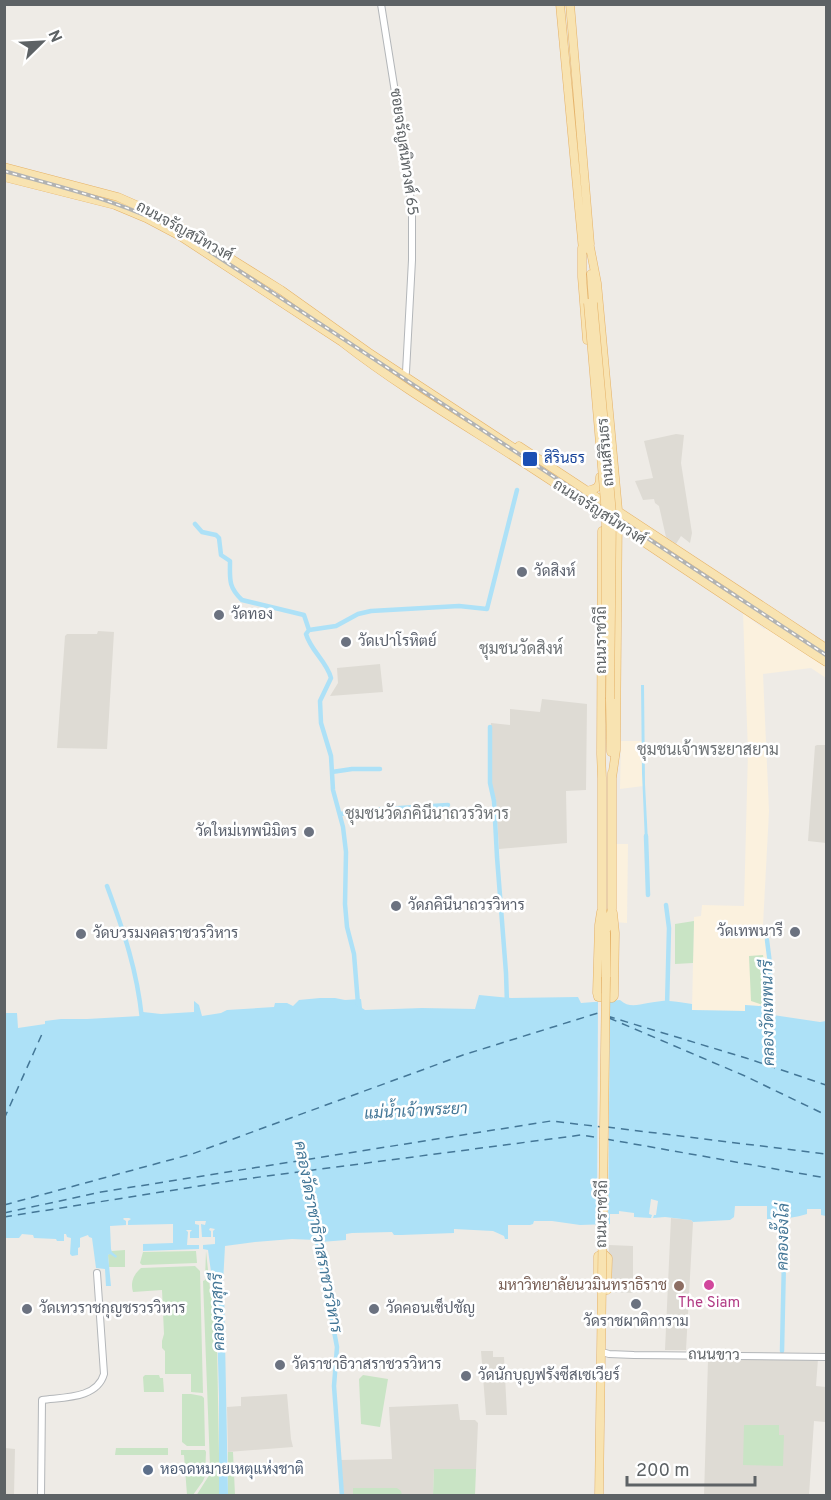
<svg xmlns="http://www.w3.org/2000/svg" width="831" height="1500" font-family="Overpass,Sarabun,sans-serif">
	<rect width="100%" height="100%" fill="#eeebe6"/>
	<path fill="#fbf1de" d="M743 613 764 629 770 627 826 664V678L811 668 763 674 769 811 763 925 768 950 772 1004 759 1006 745 1005V1011L692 1010 694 917 701 916 702 905 744 906 748 752Z
		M621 741H642L643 786 620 789Z
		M616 844H628L627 923 615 922Z"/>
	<path fill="#dedbd4" d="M676 434 684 435 681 463 692 533 690 543 681 536 676 544 666 537 659 506 655 503 654 499 643 500 635 481 653 478 644 441Z
		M98 631 114 632 107 749 57 748 65 636 67 634H97Z
		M380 664 383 692 330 696 338 683 337 668Z
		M542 699 587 704 586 790 566 791 567 843 499 849 496 801 491 783 490 772 491 723 510 725V709L540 712Z
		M817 745H826V843L808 841 815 746Z
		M671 1218 691 1220 693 1222 686 1350H665Z
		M609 1245 633 1246V1293L608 1292Z
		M481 1351H493V1357H504L507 1415H486Z
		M818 1359 816 1386 826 1387 825 1422 814 1421 809 1495 704 1496 708 1360Z
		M287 1394 291 1439 293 1447 228 1452 227 1407 241 1406V1397Z
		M458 1404 460 1420H475L478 1423 476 1469H434L433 1495H344L340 1460 392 1459 389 1407Z
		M5 1448 15 1449 14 1495H5Z"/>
	<path fill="#c9e4c5" d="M694 921 693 963 675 964V924Z
		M763 955 769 994 763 1005 751 1001 749 956Z
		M125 1250V1267H109L108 1255 112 1251Z
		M196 1251 197 1263 142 1265 140 1263 143 1252Z
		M206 1251 210 1289 216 1288 219 1454V1495L196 1496 208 1477 210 1466 203 1281 205 1280Z
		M195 1266 200 1271 203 1393 191 1392V1374H165V1351L162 1348V1341L164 1334 162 1290 133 1292C130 1282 134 1274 141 1268Z
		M145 1375H159L160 1378H163L164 1392H144L143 1377Z
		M363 1375 388 1379 380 1427 361 1424 359 1379Z
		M182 1394H191L202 1396 204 1398 205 1446H187L182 1442Z
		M744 1425H779V1435H784L783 1466 743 1465Z
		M116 1448H168V1455H115Z
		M181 1450H205L206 1452 205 1476 203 1481 193 1495H187L184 1455H181Z
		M228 1452H233L235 1495H228Z
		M434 1469H476L475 1495H433Z
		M353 1488H397L401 1491 402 1495H353Z"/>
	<path fill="#ade1f7" d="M641 685H644L645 784 648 842H645L642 773Z
		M479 995 511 998 578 997 581 1003 620 1000C629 1008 637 1005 648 1003 652 1002 657 1002 662 1001 671 1000 682 1003 692 1004V1010L745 1011V1005L759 1006 772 1004 773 1015 820 1022 826 1021V1223V1216L821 1215V1209H807V1214C794 1218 780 1220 767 1219V1206H735L734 1217 730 1220 693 1222 691 1220 665 1217 653 1218 654 1215H656L658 1201 651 1199 649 1214 652 1215 651 1218 634 1217V1213L619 1211V1214H610V1224L580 1225 552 1221H534L533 1224 530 1225H508V1239H505L504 1236 493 1231 454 1229V1233L401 1235H394L392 1232 352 1233 346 1234V1240L321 1242 316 1240 292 1239 255 1242 225 1246 223 1283 224 1287 228 1495H219V1396L216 1288 213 1286 208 1250 203 1249V1245L215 1244V1237H213V1231L215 1229 210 1228 209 1230 211 1231V1237H202L201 1224 205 1225 206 1221H195V1224L199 1225V1238H190V1232L192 1230H186L188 1232 187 1245H199V1249L143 1251V1244L173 1243V1224L128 1225V1221L131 1219 129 1218H124L123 1219 126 1221V1225L110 1226 111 1249 112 1252 117 1256 116 1258 110 1254 108 1255 111 1286H106L105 1269 96 1268 92 1238 89 1237 88 1235 80 1238V1247L78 1248V1255L72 1256 70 1254 71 1238 67 1237 66 1234H64V1241H57L56 1239 34 1238 33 1235 22 1234 19 1238H5V1013H17L18 1028 45 1024V1021L61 1019H87L140 1016 143 1012 161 1014 194 1012V1001L199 1005 202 1016 221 1013 227 1010 274 1007 275 1003H287L293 1006 299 1000 320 998H335L345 1000 361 999 362 1008 365 1010 422 1008 475 1009Z"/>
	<path fill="#eeebe6" d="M598 998H610L608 1228H597Z"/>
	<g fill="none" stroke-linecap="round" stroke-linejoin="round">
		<path stroke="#ade1f7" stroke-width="4.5" d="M195 524 202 532 216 535 219 538 221 555 230 561C230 579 228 587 242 600L304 615 309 630
			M490 727V783L494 801 497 857 506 973 507 1004
			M332 772 352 769H380
			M340 814 368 810 448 805
			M646 836 648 895
			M107 886C124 932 137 970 142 1019
			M666 905 669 928 667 1007
			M767 940 770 964 771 1009
			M358 1004 354 954 347 927 345 904 346 852 343 827 333 790 331 756 321 723 320 701 331 678C327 662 311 651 306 634L309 630 336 626 358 614 371 611 459 606 487 609 517 490
			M316 1236 337 1347 334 1386 342 1496
			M782 1351 785 1213"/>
		<path stroke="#447797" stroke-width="1.5" stroke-dasharray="8 6" stroke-linecap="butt" d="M607 1016 746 1058 826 1085
			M609 1018 745 1076 826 1115
			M4 1119 42 1034
			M607 1127 826 1154
			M606 1139 826 1178
			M4 1205 192 1154 463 1055 598 1013 603 1014
			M4 1213 101 1192 551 1121 602 1127
			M4 1217 237 1180 581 1135 601 1138"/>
		<path stroke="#cac9c6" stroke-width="8" stroke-dasharray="8 4" stroke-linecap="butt" d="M520 452 605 507
			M613 517 699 573"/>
		<g stroke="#b3b6b9" stroke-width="8">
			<path id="minor" d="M381 4 408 174 412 212V260L406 372
				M602 1352 609 1354 634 1355 826 1357
				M41 1496 42 1400C63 1397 97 1399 104 1374L97 1273"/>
		</g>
		<g stroke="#e5b268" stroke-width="9">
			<path id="major" d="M560 4 583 251
				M570 4 590 244
				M4 167 118 197 159 215 185 230 281 290 368 352 520 452
				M4 177 115 205 146 218 180 236 342 342C401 388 465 425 527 465 627 530 726 598 826 662
				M589 242 597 283 618 510 616 750 612 778
				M582 248V277L587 340
				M591 274 593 303
				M519 446 826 648
				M586 491C596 489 600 488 600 477
				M602 531 601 754 602 778V909L606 933V977
				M737 598 826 656
				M610 699 611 752
				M601 912 599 925 597 993 598 997 612 998 614 996 615 933 613 913
				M607 928 612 909V773
				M598 1286V1256L603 1253 608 1258 607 1290
				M599 1496 602 1281"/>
		</g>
		<use href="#minor" stroke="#fff" stroke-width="6"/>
		<use href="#major" stroke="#f8e3b1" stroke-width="8"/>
		<g stroke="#b2b3b3" stroke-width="4">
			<path id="rail" d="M4 171C64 188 125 202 180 232L826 655"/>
		</g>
		<use href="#rail" stroke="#fff" stroke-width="1.5" stroke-dasharray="4.5" stroke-linecap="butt"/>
		<g stroke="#e5b268" stroke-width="9" stroke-linecap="butt">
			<path id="major-bridge" d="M588 303 606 514V634
				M593 303 612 514 610 699
				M602 1281 606 977"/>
		</g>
		<use href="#major-bridge" stroke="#f8e3b1" stroke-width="8"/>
	</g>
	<rect fill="#1a4fb4" stroke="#fff" stroke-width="2" x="522" y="451" width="16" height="16" rx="3"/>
	<g fill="#6b7280" stroke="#fff" stroke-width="2">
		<circle cx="522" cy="572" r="6"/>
		<circle cx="219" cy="615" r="6"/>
		<circle cx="346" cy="642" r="6"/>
		<circle cx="309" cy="832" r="6"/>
		<circle cx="396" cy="906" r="6"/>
		<circle cx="795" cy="932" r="6"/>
		<circle cx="81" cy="934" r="6"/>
		<circle cx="636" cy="1304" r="6"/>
		<circle cx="27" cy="1309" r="6"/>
		<circle cx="374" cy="1309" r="6"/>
		<circle cx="280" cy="1365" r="6"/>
		<circle cx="466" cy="1376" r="6"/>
	</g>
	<circle fill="#d1479c" stroke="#fff" stroke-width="2" cx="709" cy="1285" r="6"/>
	<circle fill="#8d6e63" stroke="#fff" stroke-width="2" cx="679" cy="1286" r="6"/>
	<circle fill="#5c6f8a" stroke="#fff" stroke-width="2" cx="148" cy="1470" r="6"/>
	<g text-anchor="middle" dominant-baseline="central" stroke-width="5" stroke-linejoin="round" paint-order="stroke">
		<g font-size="15" fill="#5d6265" stroke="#fff">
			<text transform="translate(403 152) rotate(82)">ซอยจรัญสนิทวงศ์ 65</text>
			<text transform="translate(184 232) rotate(29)">ถนนจรัญสนิทวงศ์</text>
			<text transform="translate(607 452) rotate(-95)">ถนนสิรินธร</text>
			<text transform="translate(599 513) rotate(33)">ถนนจรัญสนิทวงศ์</text>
			<text transform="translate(602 640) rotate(-90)">ถนนราชวิถี</text>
			<text transform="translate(603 1214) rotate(-89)">ถนนราชวิถี</text>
			<text transform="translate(714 1356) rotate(1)">ถนนขาว</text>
		</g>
		<g font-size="15" fill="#164399" stroke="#fff" text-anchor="start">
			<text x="544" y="459">สิรินธร</text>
		</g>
		<g font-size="15" fill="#5b616d" stroke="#fff" text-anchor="start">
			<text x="534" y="572">วัดสิงห์</text>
			<text x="231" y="615">วัดทอง</text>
			<text x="358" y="642">วัดเปาโรหิตย์</text>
			<text x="297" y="832" text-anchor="end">วัดใหม่เทพนิมิตร</text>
			<text x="408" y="906">วัดภคินีนาถวรวิหาร</text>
			<text x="783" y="932" text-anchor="end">วัดเทพนารี</text>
			<text x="93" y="934">วัดบวรมงคลราชวรวิหาร</text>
			<text x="39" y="1309">วัดเทวราชกุญชรวรวิหาร</text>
			<text x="386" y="1309">วัดคอนเซ็ปชัญ</text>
			<text x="636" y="1322" text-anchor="middle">วัดราชผาติการาม</text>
			<text x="292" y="1365">วัดราชาธิวาสราชวรวิหาร</text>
			<text x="478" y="1376">วัดนักบุญฟรังซีสเซเวียร์</text>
		</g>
		<g font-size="15" fill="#785e54" stroke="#fff" text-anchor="end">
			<text x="667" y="1286">มหาวิทยาลัยนวมินทราธิราช</text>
		</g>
		<g font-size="15" fill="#b23c85" stroke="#fff">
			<text x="709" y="1303">The Siam</text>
		</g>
		<g font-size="15" fill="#4e5e75" stroke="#fff" text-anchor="start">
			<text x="160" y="1470">หอจดหมายเหตุแห่งชาติ</text>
		</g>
		<g font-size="16" fill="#6f7477" stroke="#fff">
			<text x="521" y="650">ชุมชนวัดสิงห์</text>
			<text x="708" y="751">ชุมชนเจ้าพระยาสยาม</text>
			<text x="427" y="815">ชุมชนวัดภคินีนาถวรวิหาร</text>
		</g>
		<g font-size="16" font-style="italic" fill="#447797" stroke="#fff">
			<text transform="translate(769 1013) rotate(-91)">คลองวัดเทพนารี</text>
			<text transform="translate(416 1112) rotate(-3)">แม่น้ำเจ้าพระยา</text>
			<text transform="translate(317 1237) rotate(79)">คลองวัดราชาธิวาสราชวรวิหาร</text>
			<text transform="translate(784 1237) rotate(-89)">คลองอั๊งโล่</text>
			<text transform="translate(219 1312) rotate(-92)">คลองวาสุกรี</text>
		</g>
	</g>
	<rect width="831" height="1500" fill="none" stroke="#5d6265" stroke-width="12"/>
	<g transform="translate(42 42) rotate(66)" stroke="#ffffff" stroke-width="4.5" paint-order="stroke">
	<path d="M0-4.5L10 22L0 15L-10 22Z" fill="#5d6265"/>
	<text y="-9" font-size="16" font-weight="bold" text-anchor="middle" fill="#5d6265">N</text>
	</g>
	<path d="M627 1476v9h128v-9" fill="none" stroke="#5d6265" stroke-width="3"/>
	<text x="636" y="1476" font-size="18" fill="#5d6265" stroke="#ffffff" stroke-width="4.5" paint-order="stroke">200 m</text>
</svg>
